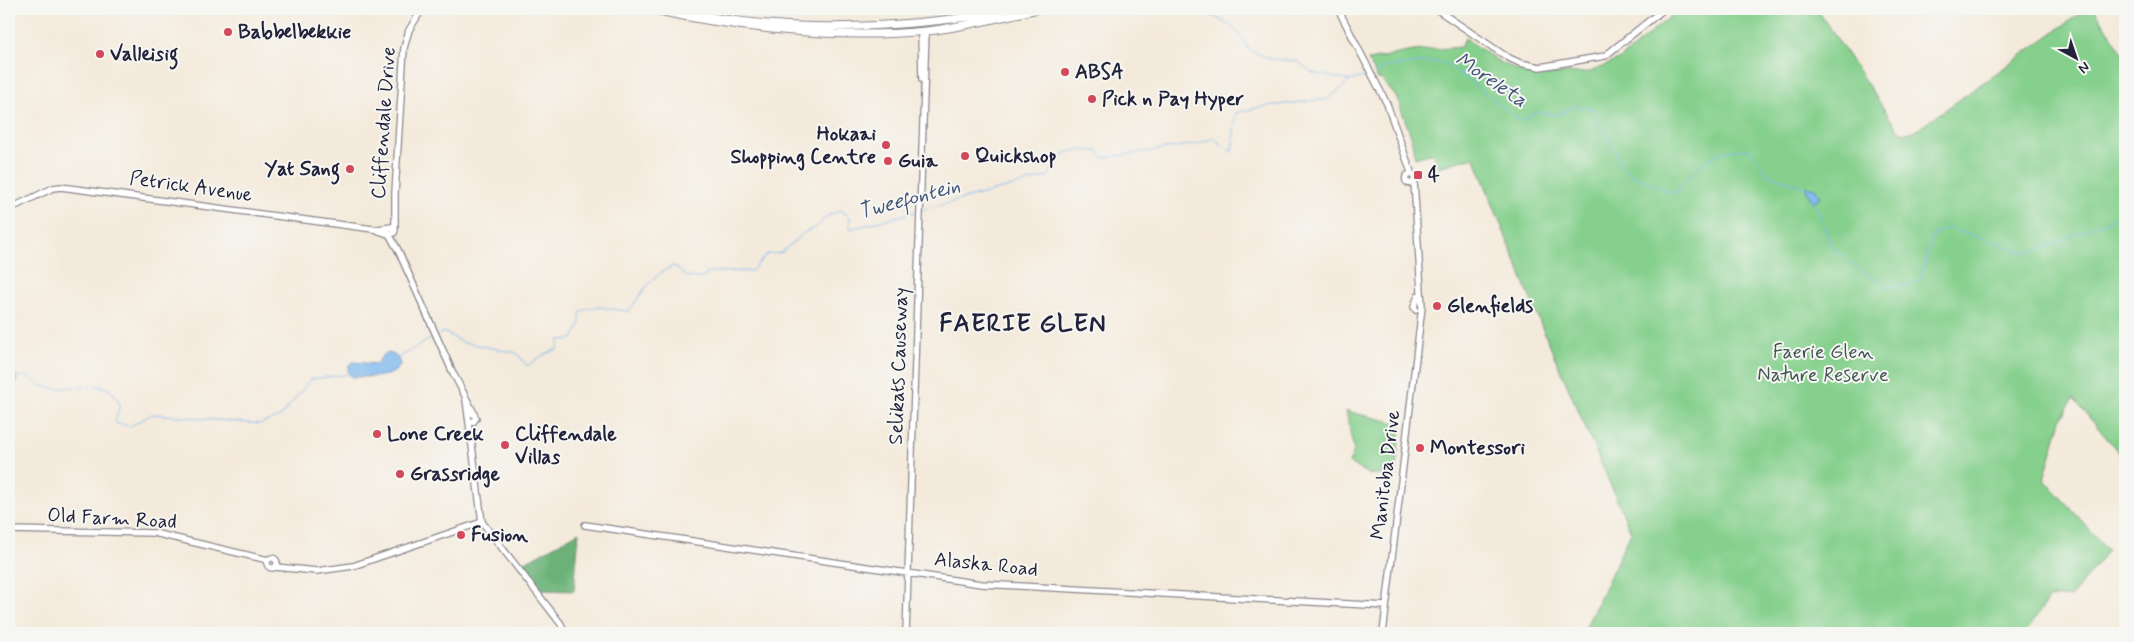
<svg xmlns="http://www.w3.org/2000/svg" width="2134" height="642" font-family="Mynerve,sans-serif">
	<rect width="100%" height="100%" fill="#f6f6f2"/>
	<filter id="ink" filterUnits="userSpaceOnUse"><feTurbulence type="fractalNoise" baseFrequency=".02" numOctaves="2"/><feDisplacementMap in="SourceGraphic" scale="10" xChannelSelector="R" yChannelSelector="G"/><feConvolveMatrix kernelMatrix="1 2 1 2 8 2 1 2 1" color-interpolation-filters="sRGB"/></filter>
	<filter id="wash" filterUnits="userSpaceOnUse"><feTurbulence type="fractalNoise" baseFrequency=".0096" numOctaves="4" result="noise"/><feDisplacementMap in="SourceGraphic" scale="20" xChannelSelector="R" yChannelSelector="G"/><feGaussianBlur stdDeviation="1.12" result="paint"/><feColorMatrix in="noise" values="0 0 0 0 0 0 0 0 0 0 0 0 0 0 0 0 0 1.4 0 .05"/><feComposite in="paint" operator="in"/></filter>
	<g filter="url(#wash)">
		<rect width="100%" height="100%" fill="#f4eadb"/>
		<path fill="#86d08d" stroke="#547964" d="M1679 9H1817L1898 130 1903 133 1914 132 2086 9H2094L2125 56V460L2073 398 2061 420 2044 479 2108 550 2071 597 2049 598 2025 633H1583L1631 532 1543 330 1474 157 1438 167 1433 153 1415 158 1411 136 1397 98 1381 79H1378L1368 60 1413 51 1461 47 1465 38 1501 63 1531 75 1590 72 1620 59Z
			M12 366 17 381 9 389V368Z
			M1346 411 1401 424 1395 476 1368 474 1349 463 1354 451Z"/>
		<path fill="#6cb278" stroke="#476a5a" d="M579 532 574 591 541 590 520 565Z"/>
		<path fill="#7cb8ee" stroke="#4f6d94" d="M1807 186 1815 188 1821 197 1812 202 1806 189Z
			M388 353C396 355 398 357 400 364 395 380 367 376 352 377L348 372 349 365 353 362 376 364 383 355Z"/>
		<g fill="none" stroke-linecap="round" stroke-linejoin="round">
			<path stroke="#7cb8ee" stroke-width="1" d="M1196 9C1220 20 1237 24 1249 50L1270 59 1297 61 1313 73 1350 81 1370 75
				M1374 74 1385 67 1428 62 1446 63 1521 121 1538 112 1556 115 1576 106 1592 109 1627 173 1675 194C1697 167 1713 146 1751 150L1769 175 1807 188
				M1815 201 1830 244 1848 262 1889 287 1913 284 1920 279 1934 233 1949 228 2003 245 2019 252 2037 251 2125 213
				M922 210 1047 177 1065 153 1078 150 1098 151 1103 158 1197 144 1213 138 1232 152 1236 113 1260 107 1328 99 1350 81
				M438 335 444 332 462 342 517 353 527 366 543 355 558 349 559 340 573 339 580 325V313C595 301 611 311 629 311 641 294 653 273 674 266L687 277 702 278 710 272 752 271 767 254 781 253 805 232 817 227 827 216 841 210 850 217V229L918 211
				M396 359 434 337
				M16 376 30 377C49 402 94 375 111 391 115 394 117 400 120 404L115 423 130 426 153 414 259 424 280 417 311 379 351 374"/>
		</g>
	</g>
	<g filter="url(#ink)">
		<g fill="none" stroke-linecap="round" stroke-linejoin="round">
			<g stroke="#8b868b" stroke-width="8">
				<path id="tertiary" d="M1338 9 1387 104 1412 175
					M1436 9 1507 57 1520 63 1540 67 1605 56 1664 9
					M921 31 922 79
					M1405.5 179a4.5 4.5 0 1 1 9 0a4.5 4.5 0 1 1-9 0Z
					M9 209 53 188 61 187 373 229 388 234
					M378 229 392 227 395 230 394 233 388 234V228
					M395 230V193L404 48 409 30 422 9
					M389 234 398 250 453 373 474 413
					M1416 310 1414 307 1418 296
					M466 400 482 522 561 624 565 633
					M469 421 473 422 476 418 474 414 471 413
					M585 525 981 584 1386 606
					M9 530 154 533 268 560
					M267 563a5 5 0 1 1 10 0a5 5 0 1 1-10 0Z
					M275 567 317 571 353 566 482 522
					M906 633 926 31
					M1383 633 1422 307 1414 181"/>
			</g>
			<g stroke="#8b868b" stroke-width="8">
				<path id="secondary" d="M2120 9 2125 17"/>
			</g>
			<g stroke="#8b868b" stroke-width="9">
				<path id="primary" d="M649 9C736 28 837 40 927 31 964 27 1001 17 1038 9
					M674 9C777 35 897 29 1001 12"/>
			</g>
			<use href="#tertiary" stroke="#fff" stroke-width="5.5"/>
			<use href="#secondary" stroke="#fff" stroke-width="6"/>
			<use href="#primary" stroke="#fff" stroke-width="7"/>
		</g>
	</g>
	<g fill="#d1495b" stroke="#f6f6f2" stroke-width="2">
		<circle cx="228" cy="32" r="5"/>
		<circle cx="100" cy="54" r="5"/>
		<circle cx="1065" cy="72" r="5"/>
		<circle cx="1092" cy="99" r="5"/>
		<circle cx="886" cy="145" r="5"/>
		<circle cx="965" cy="156" r="5"/>
		<circle cx="888" cy="161" r="5"/>
		<circle cx="350" cy="169" r="5"/>
		<rect x="1413" y="170" width="10" height="10" rx="2.5"/>
		<circle cx="1437" cy="306" r="5"/>
		<circle cx="377" cy="434" r="5"/>
		<circle cx="505" cy="445" r="5"/>
		<circle cx="1420" cy="448" r="5"/>
		<circle cx="400" cy="474" r="5"/>
		<circle cx="461" cy="535" r="5"/>
	</g>
	<g text-anchor="middle" dominant-baseline="central" stroke-width="4" stroke-linejoin="round" paint-order="stroke">
		<g font-size="20" font-weight="bold" fill="#22223b" stroke="#f6f6f2" text-anchor="start">
			<text x="238" y="32">Babbelbekkie</text>
			<text x="110" y="54">Valleisig</text>
			<text x="1075" y="72">ABSA</text>
			<text x="1102" y="99">Pick n Pay Hyper</text>
			<text x="876" y="134" text-anchor="end">Hokaai<tspan x="876" dy="23">Shopping Centre</tspan></text>
			<text x="975" y="156">Quickshop</text>
			<text x="898" y="161">Guia</text>
			<text x="340" y="169" text-anchor="end">Yat Sang</text>
			<text x="1428" y="175">4</text>
			<text x="1447" y="306">Glenfields</text>
			<text x="387" y="434">Lone Creek</text>
			<text x="515" y="434">Cliffendale<tspan x="515" dy="23">Villas</tspan></text>
			<text x="1430" y="448">Montessori</text>
			<text x="410" y="474">Grassridge</text>
			<text x="471" y="535">Fusion</text>
		</g>
		<g font-size="20" fill="#22223b" stroke="#f6f6f2">
			<text transform="translate(384 123) rotate(-86)">Cliffendale Drive</text>
			<text transform="translate(191 187) rotate(8)">Petrick Avenue</text>
			<text transform="translate(899 366) rotate(-88)">Selikats Causeway</text>
			<text transform="translate(1386 475) rotate(-83)">Manitoba Drive</text>
			<text transform="translate(112 519) rotate(3)">Old Farm Road</text>
			<text transform="translate(986 565) rotate(6)">Alaska Road</text>
		</g>
		<g font-size="20" fill="#405654" stroke="#f6f6f2">
			<text x="1823" y="352">Faerie Glen<tspan x="1823" dy="23">Nature Reserve</tspan></text>
		</g>
		<g font-size="21" font-style="italic" fill="#42567a" stroke="#f6f6f2">
			<text transform="translate(1491 80) rotate(34)">Moreleta</text>
			<text transform="translate(909 199) rotate(-15)">Tweefontein</text>
		</g>
		<g font-size="25" font-weight="bold" letter-spacing="1" fill="#22223b" stroke="#f6f6f2">
			<text x="1023" y="324">FAERIE GLEN</text>
		</g>
	</g>
	<rect width="2134" height="642" fill="none" stroke="#f6f6f2" stroke-width="30"/>
	<g transform="translate(2076 58) rotate(140)" stroke="#f6f6f2" stroke-width="4" paint-order="stroke">
	<path d="M0-4L9 19L0 12L-9 19Z" fill="#22223b"/>
	<text y="-8" font-size="14" font-weight="bold" text-anchor="middle" fill="#22223b">N</text>
	</g>
</svg>
